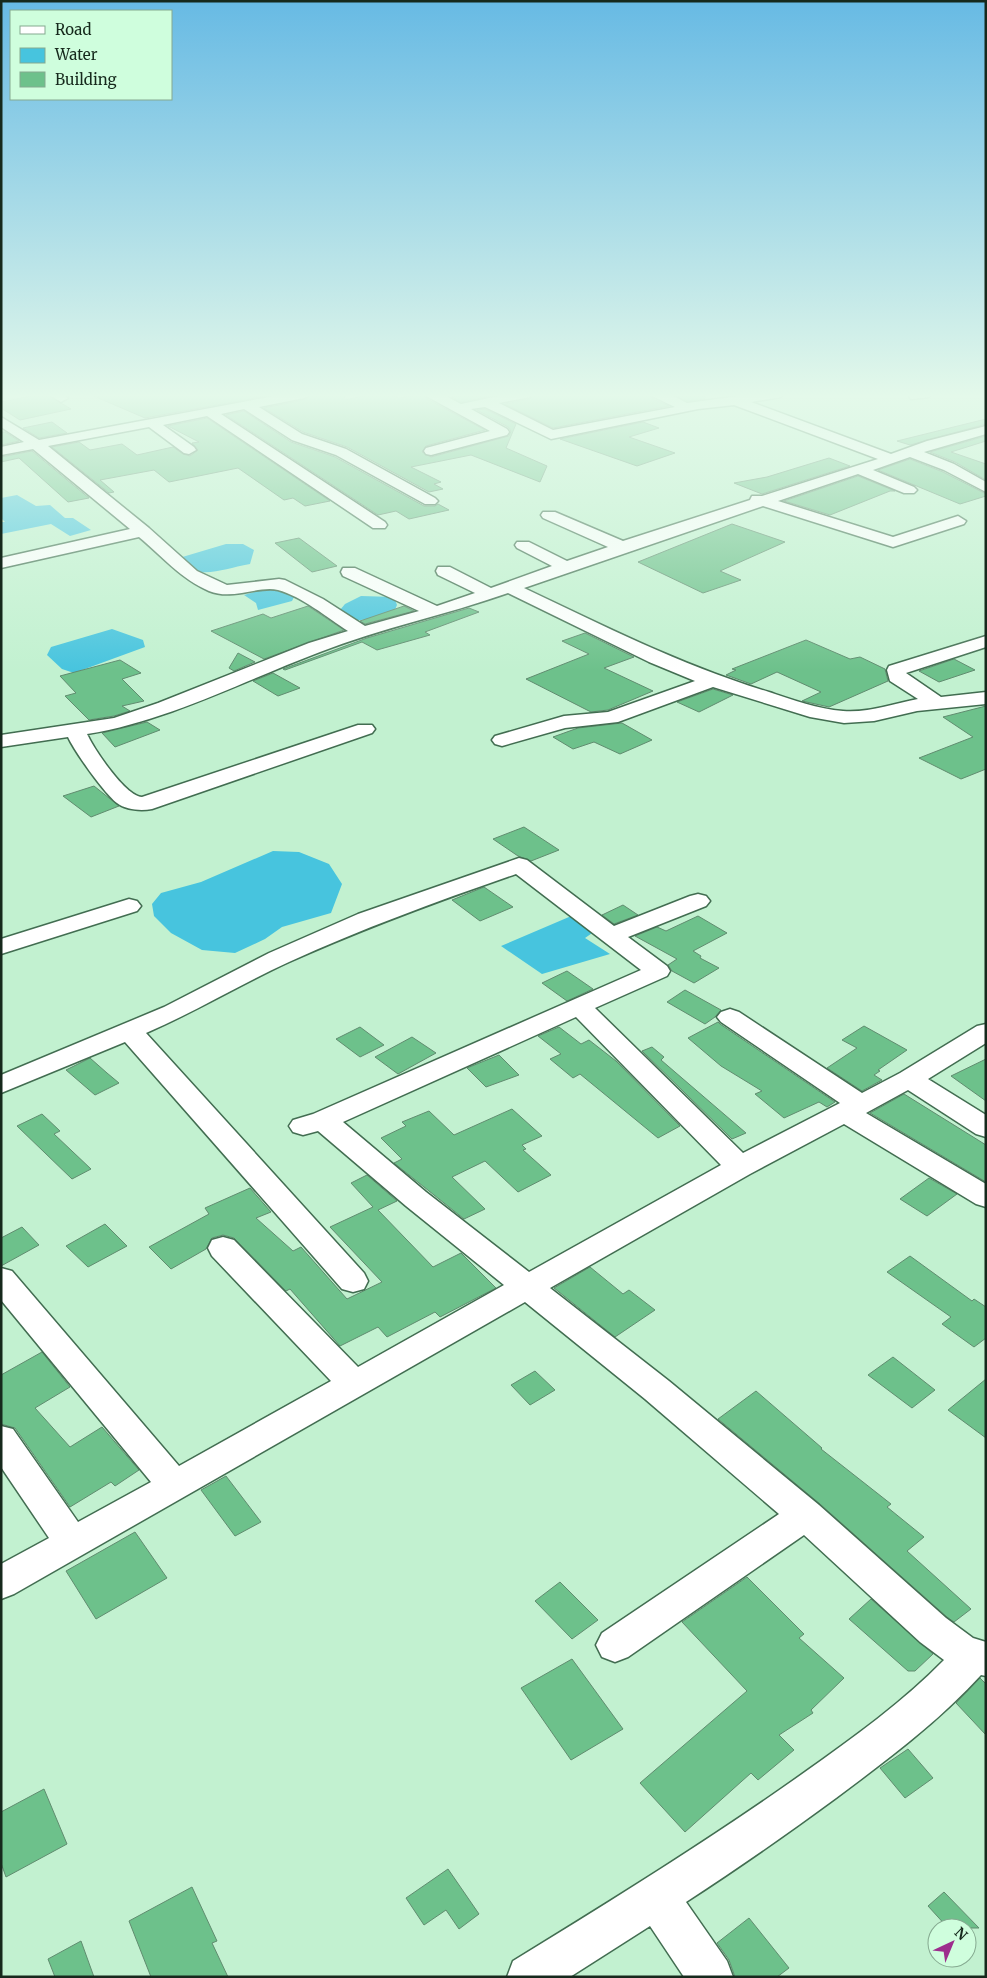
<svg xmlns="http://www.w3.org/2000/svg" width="987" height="1978" font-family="Merriweather,serif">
	<rect width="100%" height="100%" fill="#c2f1d0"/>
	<path fill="#47c4de" d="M17 495 36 506 50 505 65 518H73L91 530 70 536 51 524 1 534V522H5L1 518V498Z
		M226 544H243L254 550 250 564C226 568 213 576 187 570L179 558Z
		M265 589H282L295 595 292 601 258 610 256 603 244 595Z
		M361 596 394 597 397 605 394 612C377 618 363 623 345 618L340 610 345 604Z
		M112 629 143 640 145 647 74 673 62 669 47 655 51 647Z
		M273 851 299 852 329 864 342 884 331 913 282 927 265 939 235 953 202 950 171 933 154 916 152 904 161 893 201 882Z
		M576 914 598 929 585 938 610 954 542 974 501 946Z"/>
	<path fill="#6dc18b" stroke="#608c6f" d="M41 394H46L71 409 20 420 1 408V402Z
		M89 394H277L145 418Z
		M313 394H344L345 400 372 394H389L399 398 425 394 427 399 485 430 426 446 422 452 431 457 509 436 511 431 508 427 477 410 485 409 516 424 506 448 547 466 540 482 471 455 411 467 441 482 434 484 443 489 429 492 347 447 303 432 264 408 304 400Z
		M470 394H501L461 402 452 397Z
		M533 394H651L653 399 669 406 553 428 505 404 530 399Z
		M672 394H705V399L687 401Z
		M244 411 291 442 335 457 424 506H435L438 504 449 510 409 519 396 511 378 515 226 415Z
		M207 418 330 501 305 506 293 498 284 500 238 468 169 482 154 470 100 480 114 492 109 493 52 447 79 442 90 450 122 444 137 455 173 447 183 454 190 456 198 450 192 443 199 442 168 426Z
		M986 419V424L910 445 897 441Z
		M52 422 67 433 39 438 23 428Z
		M643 422 659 428 629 437 675 453 637 466 560 439Z
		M1 432H5L19 441 1 445Z
		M986 436V441L951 452 986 464V480L955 462 930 452Z
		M32 451 89 498 68 502 19 458 1 462V457Z
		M829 458 850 466 762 494 734 483 767 477Z
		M910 459 943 472 986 494V496L960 504 878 470Z
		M858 476 895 491H890L830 515 784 501Z
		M732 524 785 542 720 571 741 580 703 593 638 562Z
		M299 538 337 566 312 572 275 543Z
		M308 606 344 630 264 659 211 631 263 614 271 618Z
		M404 606 414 611 365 624 360 621Z
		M469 608 479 612 425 632 430 635 377 650 362 642 285 670 283 669 367 638Z
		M585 633 634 657 604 668 653 691 608 710 591 712 526 679 589 654 562 641Z
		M806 640 850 659 860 657 885 669 888 681 829 707 802 701 821 692 777 672 751 684 726 675 736 670 732 669Z
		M238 653 255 662 234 671 229 668Z
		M954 659 975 670 939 682 919 671Z
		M120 660 141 673 122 679 144 701 122 706 130 711 114 716 89 720 65 696 76 693 60 676Z
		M273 673 300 688 278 696 253 681Z
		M713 689 733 695 699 712 677 702Z
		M986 706V769L961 779 919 758 973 737 943 717Z
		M147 722 160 730 115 747 102 733Z
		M622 723 652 740 620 754 594 742 573 749 553 737 578 728Z
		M94 786 119 806 91 817 63 796Z
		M524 827 559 850 531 861 518 856 493 839Z
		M484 887 513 907 480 921 452 900Z
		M623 905 638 915 614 924 602 915Z
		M698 916 727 933 693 951 701 956 700 958 719 968 694 983 672 971 668 965 677 959 635 936 657 927 666 931Z
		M567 971 593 989 567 1001 542 983Z
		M685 990 721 1010 715 1017 705 1024 667 1002Z
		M718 1022 720 1024 835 1102 827 1107 819 1102 784 1118 755 1094 762 1091 721 1066 688 1038Z
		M864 1026 907 1050 878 1070 880 1071 874 1075 882 1080 862 1091 827 1068 857 1048 842 1040Z
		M360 1027 384 1045 360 1057 336 1039Z
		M559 1027 581 1044 589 1040 616 1061 680 1126 658 1138 580 1074 573 1078 550 1059 561 1054 538 1036Z
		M412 1037 436 1053 398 1074 375 1057Z
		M652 1047 664 1057 661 1060 746 1133 732 1139 642 1051Z
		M499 1055 519 1075 486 1087 467 1068Z
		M90 1058 107 1073 119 1083 95 1095 66 1070Z
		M986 1059V1101L951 1076Z
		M904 1094 986 1145V1182L870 1113Z
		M512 1109 542 1136 522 1145 526 1149 523 1150 551 1175 518 1192 485 1161 452 1177 485 1209 464 1219 394 1163 402 1159 381 1138 406 1126 402 1122 429 1111 454 1135Z
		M42 1114 60 1131 54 1134 91 1169 72 1179 17 1126Z
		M367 1175 397 1201 378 1210 433 1267 461 1253 496 1288 440 1317 435 1312 387 1337 378 1327 340 1346 290 1289 286 1291 234 1238 223 1235 212 1238 206 1249 171 1269 149 1247 209 1214 205 1208 250 1188 271 1212 256 1218 293 1251 301 1247 347 1299 382 1282 330 1227 373 1207 351 1183Z
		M929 1178 957 1194 927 1216 900 1199Z
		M105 1224 127 1246 88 1267 66 1246Z
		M22 1227 39 1245 1 1266V1238Z
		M910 1256 972 1301 974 1299 986 1307V1338L974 1347 942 1324 951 1317 887 1272Z
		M590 1267 623 1294 629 1290 655 1310 615 1337 554 1288Z
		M42 1352 70 1387 35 1408 70 1447 102 1427 139 1470 115 1486 111 1482 70 1507 15 1428 1 1424V1375Z
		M893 1357 935 1390 912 1408 868 1375Z
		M535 1371 555 1390 530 1405 511 1385Z
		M986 1379V1438L948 1410Z
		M756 1391 822 1448 821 1449 891 1504 887 1507 924 1537 907 1551 971 1609 954 1622 947 1617 820 1504 718 1419Z
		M226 1476 261 1522 235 1536 201 1490Z
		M135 1532 167 1578 96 1619 66 1571Z
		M747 1577 804 1634 799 1638 844 1678 811 1710 813 1713 779 1735 794 1750 758 1780 751 1773 685 1832 640 1783 747 1691 682 1622Z
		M560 1582 598 1620 572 1639 535 1601Z
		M871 1599 933 1654 915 1671H908L849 1619Z
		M572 1659 623 1729 571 1760 521 1688Z
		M980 1678 986 1684V1735L956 1703Z
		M908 1749 933 1778 905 1798 880 1768Z
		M44 1789 67 1844 6 1877 1 1863V1812Z
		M448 1869 479 1914 459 1929 446 1910 424 1925 406 1898Z
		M192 1887 217 1941 212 1943 228 1977H151L129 1921Z
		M944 1892 979 1928H948L928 1906Z
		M749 1918 789 1968 777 1977H735L729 1960 717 1943Z
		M81 1941 94 1977H55L48 1959Z"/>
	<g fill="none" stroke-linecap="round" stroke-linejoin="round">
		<g stroke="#426d51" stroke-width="3">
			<path id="street" d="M48 394H63L68 398 61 402Z
				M285 394H311L304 398 259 407 302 434 346 449 435 498 438 501 435 504H425L336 455 292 440 244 409 221 414 385 522 387 525 385 528H373L207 416 163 425 194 447 196 450 189 454 184 453 149 427 48 446 149 528 197 571 227 585 279 579 285 580 323 599 365 626 419 611 343 576 341 572 343 568H355L437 606 475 593 438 575 436 571 438 567H450L491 588 552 566 517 548 515 545 517 542H529L567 561 608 547 543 518 541 515 543 512H555L623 541 750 500 752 496H762L878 459 734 405 698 409 551 439 485 407 471 409 507 429 509 432 507 435 431 455 426 454 424 451 426 448 490 431 428 397 427 394H442L461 404 508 394H531L530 397 499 403 553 430 675 407 654 397 653 394H669L687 403 755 394H782L781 397 751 402 891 454 927 441 986 426V434L924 452 954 464 986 482V492L944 470 910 457 873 470 914 487 917 490 914 493H904L858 474 778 501 893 537 958 516 966 521 964 524 893 547 763 506 524 588C604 626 683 666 769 692 793 700 818 709 843 711 868 713 893 704 918 699L890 681 887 670 889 666 986 636V647L906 673 941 697 986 692V704L917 711 874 721 844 723 810 717 713 687 618 722 565 728 502 746 495 744 492 740 495 736 564 716 608 712 695 681 649 662 508 593C446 615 381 628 320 652 243 681 168 721 87 734 94 749 125 796 142 797L358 725H372L375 729 372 733 152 809C141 811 126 810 117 803 104 793 75 752 68 737L1 747V735L114 718 158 703 309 643 348 631C328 618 301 596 278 590 259 585 233 601 209 591 181 579 162 556 139 537L1 568V558L130 529 33 449 1 455V447L24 442 1 427V417L39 440Z
				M911 394H931L929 397 911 399 909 396Z
				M519 858 527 860 614 926 690 896 698 894 706 896 710 901 706 906 628 937 667 966 670 971 667 976 595 1008 743 1153 840 1103 721 1022 717 1017 721 1012 730 1009 739 1012 862 1093 900 1073 977 1026 986 1024V1043L928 1079 986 1115V1137L976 1134 908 1090 866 1113 986 1184V1207L976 1204 844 1124 750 1174 550 1288 669 1381 819 1505 946 1618 973 1638 986 1642V1676L981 1675C938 1722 887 1760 836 1798 787 1834 737 1869 686 1902L727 1961 733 1977H684L650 1926 570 1977H507L513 1961C612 1900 711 1839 805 1772 854 1737 902 1703 944 1660L920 1642 804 1535 628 1657 615 1662 602 1657 596 1645 602 1633 779 1514 645 1399 525 1302 14 1594 1 1599V1564L49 1538 1 1467V1426L13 1429 78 1522 151 1482 1 1300V1268L12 1271 179 1466 331 1381 212 1256 208 1248 212 1240 223 1237 234 1240 358 1367 504 1285 406 1206 318 1131 303 1135 293 1132 289 1126 293 1120 313 1114 641 970 516 874C438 901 364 928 289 962 241 984 195 1012 146 1033L364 1273 368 1281 364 1289 353 1292 342 1289 125 1042 1 1093V1075L164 1007 269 953 358 914ZM576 1017 721 1165 529 1272 426 1192 343 1122Z
				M129 899 137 901 141 906 137 911 1 954V939Z"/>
		</g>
		<use href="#street" fill="#fff" fill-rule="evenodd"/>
	</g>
	<linearGradient id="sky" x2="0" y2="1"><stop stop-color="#67bae4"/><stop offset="0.59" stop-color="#e4f9ea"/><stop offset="1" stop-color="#e4f9ea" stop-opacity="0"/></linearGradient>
	<rect width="987" height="671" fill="url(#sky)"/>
	<rect width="987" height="1978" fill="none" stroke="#16291c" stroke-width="5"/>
	<rect x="10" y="10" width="162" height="90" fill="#cffedd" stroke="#85a990"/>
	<rect x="20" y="26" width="25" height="8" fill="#ffffff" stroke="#85a990"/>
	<text x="55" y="35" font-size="15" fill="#16291c">Road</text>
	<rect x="20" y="48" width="25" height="15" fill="#47c4de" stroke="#85a990"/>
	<text x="55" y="60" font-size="15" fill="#16291c">Water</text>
	<rect x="20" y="72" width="25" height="15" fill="#6dc18b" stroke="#85a990"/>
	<text x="55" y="85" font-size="15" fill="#16291c">Building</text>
	<g transform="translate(952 1943) rotate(44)"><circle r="24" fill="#cffedd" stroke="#85a990"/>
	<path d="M0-4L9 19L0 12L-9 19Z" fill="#9d2e8d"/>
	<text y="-8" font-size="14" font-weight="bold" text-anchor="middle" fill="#16291c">N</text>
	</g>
</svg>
